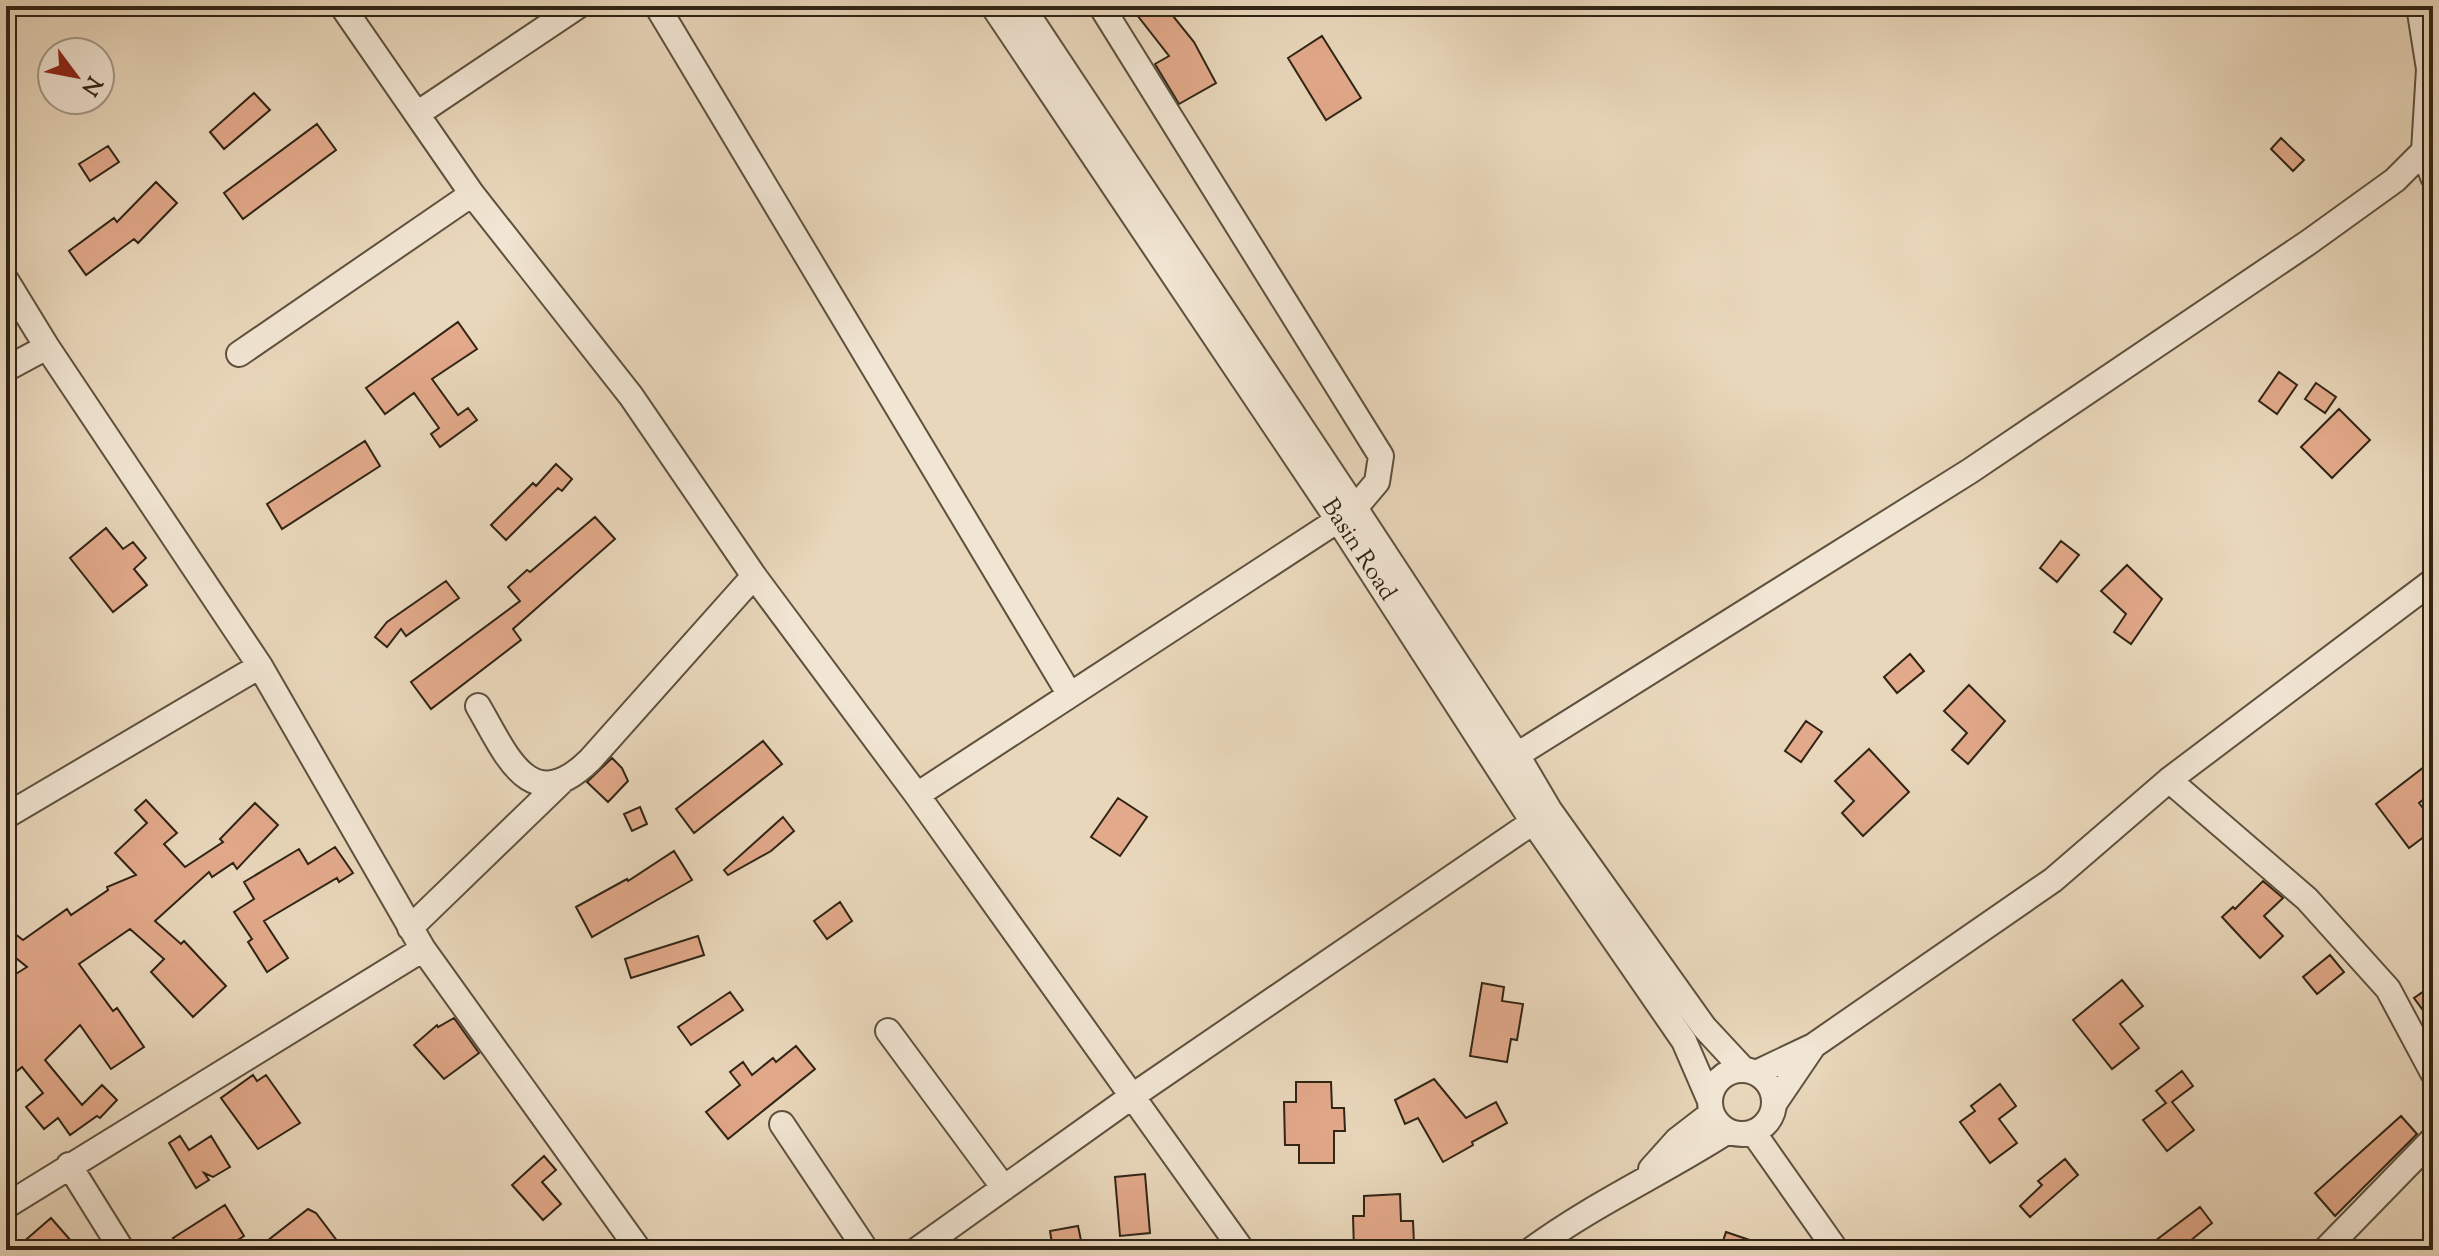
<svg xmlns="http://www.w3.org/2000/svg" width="2439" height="1256" font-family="'Sorts Mill Goudy',serif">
	<rect width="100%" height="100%" fill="#e9d7bb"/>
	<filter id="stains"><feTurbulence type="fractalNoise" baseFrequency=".0025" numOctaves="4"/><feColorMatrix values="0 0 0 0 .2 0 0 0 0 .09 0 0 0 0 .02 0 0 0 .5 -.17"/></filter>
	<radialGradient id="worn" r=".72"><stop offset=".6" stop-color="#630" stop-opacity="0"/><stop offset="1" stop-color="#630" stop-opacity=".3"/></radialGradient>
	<path fill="#e2a98a" stroke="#302415" stroke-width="2" d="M1130 6H1165L1194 42 1216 83 1179 104 1155 64 1169 56Z
		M1322 36 1361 98 1326 120 1288 58Z
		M254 93 270 110 224 149 210 132Z
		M317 124 336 150 243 219 224 193Z
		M2281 138 2304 160 2293 171 2271 149Z
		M108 146 119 162 90 181 79 164Z
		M156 182 177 203 138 243 134 239 86 275 69 251 114 218 117 222Z
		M458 322 477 349 432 379 458 415 468 408 477 420 440 447 431 434 439 428 414 393 385 414 366 388Z
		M2279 372 2297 385 2277 414 2259 401Z
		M2316 383 2336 397 2325 413 2305 399Z
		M2339 409 2370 440 2332 478 2301 447Z
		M365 441 380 466 282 529 267 504Z
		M556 464 572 479 562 491 558 488 506 540 491 525 533 483 536 486Z
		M595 517 615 539 513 629 521 640 431 709 411 682 520 601 508 587 527 570 530 572Z
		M106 528 123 549 133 542 146 558 134 569 147 585 113 612 70 558Z
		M2061 541 2079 555 2057 582 2040 568Z
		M2127 565 2162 599 2131 644 2114 632 2126 614 2101 591Z
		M446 581 459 598 406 636 401 629 387 647 375 637 387 622Z
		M1910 654 1924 671 1897 693 1884 677Z
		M1969 685 2005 721 1968 764 1952 750 1967 733 1944 711Z
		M1806 721 1822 732 1801 762 1785 751Z
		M763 741 782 764 694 833 676 809Z
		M1869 749 1909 792 1863 836 1842 813 1854 801 1835 781Z
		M612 758 622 768 628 781 608 802 587 782Z
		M2424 767 2433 779V792L2419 803 2433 821V830L2409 848 2376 804Z
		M1118 798 1147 817 1120 856 1091 837Z
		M146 800 177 833 164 844 185 867 223 842 220 839 255 803 278 825 237 869 233 863 212 877 209 872 155 921 181 944 184 941 226 986 193 1017 151 972 164 959 130 929 79 964 113 1011 117 1008 144 1047 111 1069 80 1025 45 1060 82 1105 102 1085 117 1100 100 1118 97 1116 70 1135 58 1118 44 1129 26 1107 43 1093 22 1067 6 1080V980L27 967 6 950V927L23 940 67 909 71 915 108 890 107 887 136 875 115 853 147 823 135 810Z
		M640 807 647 824 632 831 624 814Z
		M783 817 794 831 771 851 728 875 724 870Z
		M335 847 353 873 339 882 337 878 264 921 288 958 267 972 248 942 252 939 234 912 254 899 244 882 299 849 308 864Z
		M674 851 692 880 592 937 576 907 627 879 628 881Z
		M2263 881 2283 898 2264 916 2283 936 2260 958 2222 917 2233 907 2235 909Z
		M840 902 852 921 827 939 814 921Z
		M698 936 704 955 631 978 625 959Z
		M2330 955 2344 972 2317 994 2303 977Z
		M2122 980 2143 1006 2120 1024 2139 1048 2112 1069 2073 1020Z
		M1482 983 1504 987 1502 1001 1523 1004 1517 1040 1511 1039 1507 1062 1470 1056Z
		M2433 985V1024L2414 998Z
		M730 992 743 1010 691 1045 678 1027Z
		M454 1018 479 1053 444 1079 414 1045 437 1025 438 1027Z
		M796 1046 815 1069 728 1139 706 1112 740 1085 730 1072 743 1062 752 1075 773 1058 776 1062Z
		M2182 1071 2193 1086 2172 1102 2194 1130 2167 1151 2143 1120 2166 1103 2156 1091Z
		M253 1075 257 1081 266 1075 300 1123 258 1149 221 1098Z
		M1434 1079 1466 1118 1496 1102 1507 1123 1472 1142 1473 1145 1443 1162 1418 1118 1405 1124 1395 1100Z
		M1296 1082H1331L1332 1108H1344L1345 1131H1334V1163H1299V1145H1285L1284 1102H1296Z
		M2000 1084 2016 1106 1999 1119 2017 1143 1990 1163 1960 1122 1975 1111 1971 1106Z
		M2401 1116 2417 1134 2335 1216 2315 1193Z
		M180 1136 189 1150 211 1136 230 1167 213 1177 204 1173 209 1180 196 1188 169 1143Z
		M544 1156 556 1170 542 1182 561 1204 543 1220 512 1185Z
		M2065 1159 2078 1175 2030 1217 2020 1206 2042 1185 2038 1181Z
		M1145 1174 1150 1233 1120 1236 1115 1177Z
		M1400 1194 1401 1221H1413L1414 1244H1403V1250H1354L1353 1216H1364V1196Z
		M225 1205 244 1236 222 1250H181L173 1238Z
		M2200 1207 2212 1223 2190 1241 2177 1250H2143Z
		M308 1209 316 1213 344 1250H274L267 1241Z
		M51 1218 79 1250H14Z
		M1078 1226 1083 1250H1053L1050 1231Z
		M1726 1232 1770 1247 1769 1250H1720Z"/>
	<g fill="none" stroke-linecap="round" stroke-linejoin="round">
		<g stroke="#5e513e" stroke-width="28">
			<path id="minor" d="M342 6 472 194 631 396 754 576 917 795 1242 1250
				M657 6 1070 695
				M993 6 1338 520 1533 822 1684 1041 1710 1101
				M1022 6 1355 508 1517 755 1550 811 1704 1027 1744 1070
				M1101 6 1381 456 1377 482 1355 508
				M2419 6 2429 69 2424 151 2433 177
				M417 114 578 6
				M6 280 47 347 260 666 423 949 639 1250
				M239 354 472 194
				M6 369 47 347
				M478 706C506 754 530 819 590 760L754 576
				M1517 755 1970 471 2309 242 2395 180 2424 151
				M2169 780 2307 899 2388 989 2433 1073
				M917 795 1338 520
				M6 816 260 666
				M410 928 563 780
				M888 1031 1004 1188
				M1710 1102a32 32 0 1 1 64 0a32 32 0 1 1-64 0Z
				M1756 1073 1813 1046 2053 880 2169 780 2433 581
				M1774 1104 1812 1048
				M782 1124 866 1250
				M1753 1132 1836 1250
				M69 1165 122 1250
				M1651 1169 1677 1140 1712 1113
				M6 1206 423 949
				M917 1250 1134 1095 1533 822
				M1531 1250C1595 1203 1663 1173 1728 1131
				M2325 1250 2433 1139"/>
		</g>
		<use href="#minor" stroke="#f1e5d3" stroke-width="24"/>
	</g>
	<g text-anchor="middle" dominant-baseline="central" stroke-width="7" stroke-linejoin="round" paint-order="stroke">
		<g font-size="24" fill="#302415" stroke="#f1e5d3">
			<text transform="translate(1358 550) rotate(57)">Basin Road</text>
		</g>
	</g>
	<rect width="2439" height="1256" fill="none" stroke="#e9d7bb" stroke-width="32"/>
	<rect x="8" y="8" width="2423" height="1240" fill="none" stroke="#302415" stroke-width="4"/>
	<rect x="16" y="16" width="2407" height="1224" fill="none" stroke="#302415" stroke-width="2"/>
	<g transform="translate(76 76) rotate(122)"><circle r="38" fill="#f1e5d3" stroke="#a49887" stroke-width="2"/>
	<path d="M0-6L14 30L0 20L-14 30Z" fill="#8f2418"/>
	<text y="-12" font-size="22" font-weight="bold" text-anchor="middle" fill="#302415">N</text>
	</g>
	<rect width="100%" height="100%" filter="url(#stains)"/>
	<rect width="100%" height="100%" fill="url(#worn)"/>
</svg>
